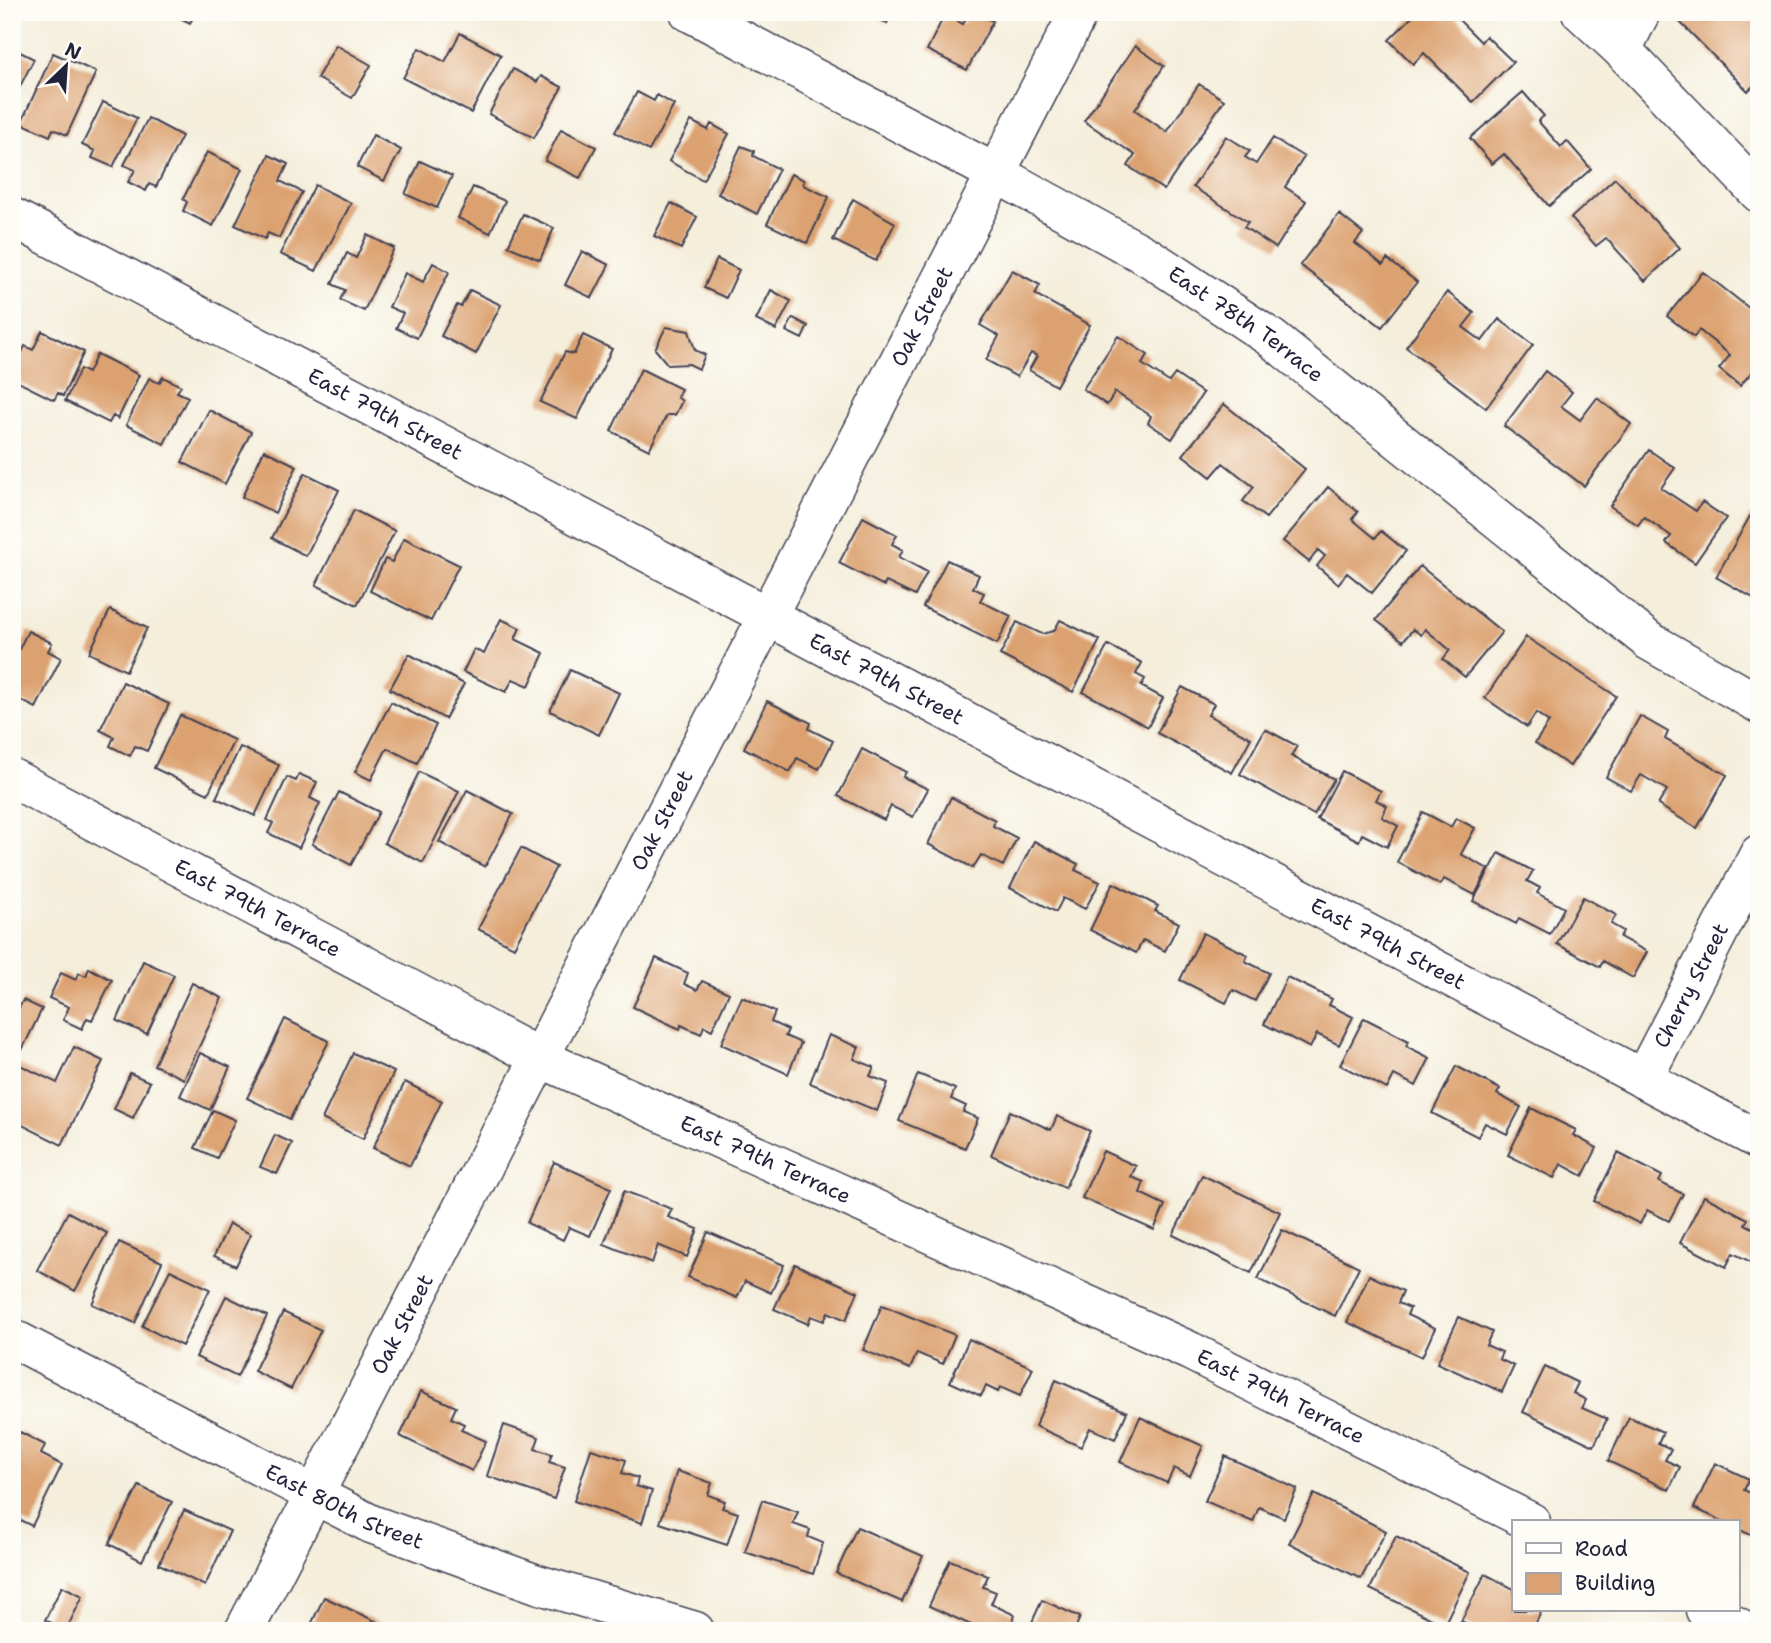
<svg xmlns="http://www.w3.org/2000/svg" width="1771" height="1643" font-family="'Shantell Sans',sans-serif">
	<rect width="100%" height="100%" fill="#fdfcf7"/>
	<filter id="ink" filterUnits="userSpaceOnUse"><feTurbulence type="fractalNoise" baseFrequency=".0143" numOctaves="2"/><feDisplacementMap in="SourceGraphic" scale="14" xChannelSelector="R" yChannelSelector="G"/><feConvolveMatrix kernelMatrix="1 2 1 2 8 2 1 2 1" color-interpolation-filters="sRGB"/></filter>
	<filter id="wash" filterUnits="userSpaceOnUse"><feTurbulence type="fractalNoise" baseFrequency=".00686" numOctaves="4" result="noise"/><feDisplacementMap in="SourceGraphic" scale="28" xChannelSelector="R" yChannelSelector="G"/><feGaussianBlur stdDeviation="1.57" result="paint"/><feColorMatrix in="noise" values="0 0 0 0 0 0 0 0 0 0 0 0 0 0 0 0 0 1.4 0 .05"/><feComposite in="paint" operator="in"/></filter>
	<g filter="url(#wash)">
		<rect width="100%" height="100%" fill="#f4eedb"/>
		<g id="blocks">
			<path fill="#dca170" d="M168 12H196L190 23Z
				M866 12H892L887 23Z
				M969 12 993 21 967 70 927 50 945 14 963 24Z
				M1417 12H1461L1456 17 1481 42 1486 36 1513 62 1473 102 1424 53 1413 64 1389 40Z
				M1678 12H1746L1759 25V80L1748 91 1674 16Z
				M460 33 501 55 471 113 403 78 419 48 445 62Z
				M336 45 371 65 352 98 317 78Z
				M1135 46 1164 66 1135 110 1167 132 1199 84 1224 100 1164 190 1128 166 1135 155 1084 121Z
				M12 48 34 59 12 102Z
				M53 53 96 72 67 135 53 129 50 136 21 123Z
				M513 69 537 82 541 76 562 87 534 138 489 114Z
				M637 92 654 101 657 95 674 105 649 151 615 132Z
				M1523 92 1544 116 1538 121 1561 147 1567 141 1591 169 1549 206 1504 154 1492 164 1470 138Z
				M103 102 137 118 113 167 92 158 95 151 82 145Z
				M148 118 182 136 156 187 149 184 146 191 128 182 135 170 124 165Z
				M691 121 708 130 711 124 729 134 703 180 669 161Z
				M561 129 596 147 580 178 545 161Z
				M373 135 401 150 384 181 357 167Z
				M1226 136 1250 151 1245 157 1256 164 1273 138 1304 157 1285 187 1306 201 1276 248 1244 227 1248 222 1193 187Z
				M741 146 754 151 753 156 779 169 757 214 718 194Z
				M207 152 242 169 213 226 183 211 187 202 183 199Z
				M269 155 288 164 280 181 302 192 279 238 268 233 265 239 235 225Z
				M420 161 452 176 437 208 405 194Z
				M791 174 804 180 803 185 829 197 807 243 767 224Z
				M1615 178 1680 248 1645 281 1606 238 1596 246 1571 218Z
				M315 185 351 203 316 271 280 254Z
				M473 187 505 201 490 233 458 218Z
				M853 199 895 223 876 261 833 240Z
				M671 203 697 217 681 249 654 236Z
				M523 214 554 228 540 260 508 246Z
				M1339 214 1363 233 1355 243 1383 265 1387 259 1417 282 1382 327 1300 265Z
				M367 235 394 248 364 311 340 300 345 290 332 284 347 253 356 258Z
				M582 251 609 265 592 298 565 285Z
				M717 259 739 270 726 298 704 288Z
				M433 263 449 272 417 338 396 328 403 313 389 307 405 273 423 282Z
				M1012 270 1040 285 1035 294 1090 325 1056 386 1029 370 1037 356 1031 353 1017 377 986 360 999 336 980 325Z
				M1703 272 1759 316V363L1740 386 1719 369 1730 355 1699 330 1694 337 1667 316Z
				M470 290 501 305 476 354 441 336 457 305 461 307Z
				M771 290 791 301 776 330 756 320Z
				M1447 292 1474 313 1463 327 1482 341 1499 319 1533 345 1486 408 1406 347Z
				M793 318 808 326 802 339 786 331Z
				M666 327 689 331 695 350 705 355 699 369 689 364 668 365 655 349Z
				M42 331 84 352 63 396 58 393 54 400 12 379V372L25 346 33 350Z
				M583 335 612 349 577 419 540 402 565 352 574 354Z
				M1118 336 1148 355 1142 364 1169 382 1175 374 1203 393 1172 439 1148 423 1151 416 1115 392 1107 405 1083 389Z
				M97 354 139 375 118 419 113 416 109 423 65 401 80 369 88 373Z
				M641 369 681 389 677 397 682 401 675 415H667L649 450 611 431Z
				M1545 371 1572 392 1561 406 1580 420 1597 398 1631 424 1584 486 1504 426Z
				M163 377 181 386 177 392 188 397 164 444 126 425 149 378 159 383Z
				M1224 404 1305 469 1266 518 1243 501 1254 487 1223 463 1211 477 1183 455Z
				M209 410 251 432 225 484 182 462Z
				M264 450 297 466 275 513 242 497Z
				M1649 450 1675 468 1661 488 1696 511 1702 502 1726 518 1695 563 1666 543 1671 536 1644 517 1638 525 1610 506Z
				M305 473 339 490 306 556 272 538Z
				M1328 487 1358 512 1352 519 1375 538 1381 531 1406 551 1372 593 1347 573 1338 584 1317 566 1325 556 1318 550 1309 562 1283 541Z
				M354 510 395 531 357 605 316 585Z
				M1750 516 1759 521V601L1716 577Z
				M863 517 897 535 892 544 903 550 899 557 927 572 915 596 886 582 884 586 839 563Z
				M404 538 459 565 431 621 370 591 385 559 392 562Z
				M947 560 979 575 973 588 984 593 980 601 1011 616 997 644 923 607Z
				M1420 566 1502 632 1465 677 1443 659 1450 650 1425 629 1421 635 1413 629 1403 641 1376 620Z
				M110 610 147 628 126 671 89 653Z
				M501 619 520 628 515 639 544 653 529 686 513 679 506 692 463 672 474 649 484 654Z
				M1060 620 1100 640 1073 692 1000 655 1017 622 1042 634 1054 631Z
				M28 631 52 643 48 651 61 658 36 708 12 696V663Z
				M1526 637 1616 696 1570 766 1535 743 1549 722 1536 713 1527 727 1485 698Z
				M1108 645 1142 663 1136 674 1145 679 1141 686 1163 698 1148 727 1083 692Z
				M409 654 464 684 445 719 390 689Z
				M570 670 619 693 599 735 550 711Z
				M123 682 169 704 147 751 135 746 130 756 110 746 114 737 100 730Z
				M1182 687 1214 704 1208 715 1251 738 1232 773 1157 733Z
				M767 701 811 723 809 729 833 741 819 769 797 758 790 772 744 748Z
				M391 702 436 725 417 763 387 748 371 780 355 772Z
				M180 715 234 740 208 794 154 768Z
				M1640 716 1668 732 1665 739 1727 775 1697 828 1658 805 1667 790 1641 775 1631 791 1606 777Z
				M1265 729 1297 746 1291 756 1334 779 1314 815 1240 774Z
				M240 747 279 765 255 816 216 798Z
				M862 749 906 772 903 777 928 789 913 817 891 806 884 820 838 796Z
				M1342 771 1381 791 1376 800 1387 806 1382 817 1398 826 1387 847 1362 834 1359 841 1317 819Z
				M419 772 459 791 423 863 384 843Z
				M299 774 317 782 310 798 320 803 299 848 268 833 273 823 267 820 287 777 296 781Z
				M467 790 513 814 485 867 439 842Z
				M339 792 379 812 351 865 312 844Z
				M951 797 995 820 993 826 1017 838 1003 866 981 855 973 868 928 844Z
				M1423 812 1451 827 1456 818 1475 828 1461 854 1488 869 1475 895 1444 879 1440 885 1397 862Z
				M1034 841 1078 864 1075 870 1100 882 1085 909 1063 898 1056 912 1010 888Z
				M521 848 556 867 514 947 478 929Z
				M1499 853 1533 871 1527 881 1540 888 1537 893 1564 908 1550 934 1519 918 1516 924 1473 901Z
				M1113 883 1158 906 1155 911 1179 923 1165 951 1143 940 1136 953 1090 930Z
				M1583 897 1616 915 1611 924 1623 931 1620 937 1647 952 1633 978 1603 961 1600 967 1557 944Z
				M1203 933 1248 955 1245 961 1269 973 1255 1001 1233 990 1226 1003 1180 980Z
				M656 958 688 973 684 984 697 990 702 981 729 993 712 1030 704 1026 701 1034 681 1025 680 1029 633 1007Z
				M143 961 174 975 147 1034 117 1021Z
				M89 968 112 980 92 1020 87 1018 82 1029 63 1020 69 1007 49 998 61 973 76 980 79 973 86 976Z
				M1287 977 1332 999 1329 1005 1353 1017 1339 1045 1317 1034 1310 1048 1264 1024Z
				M192 983 222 998 184 1079 154 1065Z
				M742 997 775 1012 771 1022 788 1030 785 1036 801 1043 788 1074 721 1044Z
				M23 1000 42 1009 22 1050 12 1046V1022Z
				M1364 1018 1409 1041 1406 1046 1430 1058 1416 1086 1394 1075 1387 1089 1340 1065Z
				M285 1019 329 1041 290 1119 247 1098Z
				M829 1035 859 1047 854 1059 874 1067 870 1076 888 1083 877 1111 810 1083Z
				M74 1047 103 1061 62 1145 12 1120V1061L57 1083Z
				M200 1053 230 1067 210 1110 180 1096Z
				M353 1053 394 1072 363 1139 322 1119Z
				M1456 1066 1500 1089 1497 1094 1521 1107 1507 1134 1485 1123 1478 1137 1432 1113Z
				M130 1073 150 1082 133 1118 114 1109Z
				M918 1074 955 1089 951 1099 966 1106 963 1112 978 1118 965 1148 899 1121Z
				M405 1082 442 1101 410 1166 373 1148Z
				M1531 1108 1576 1130 1573 1135 1597 1148 1583 1176 1561 1164 1554 1178 1508 1155Z
				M213 1110 235 1120 217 1158 195 1148Z
				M1010 1111 1051 1130 1057 1116 1090 1131 1065 1188 991 1155Z
				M275 1135 292 1143 277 1174 260 1167Z
				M1103 1151 1136 1166 1131 1177 1144 1182 1140 1193 1165 1205 1154 1230 1082 1198Z
				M1618 1153 1662 1176 1659 1182 1683 1194 1669 1221 1647 1210 1640 1224 1594 1201Z
				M554 1162 611 1188 590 1236 569 1227 563 1240 527 1223Z
				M1202 1175 1280 1212 1251 1273 1173 1235Z
				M624 1191 672 1209 668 1217 698 1229 687 1257 658 1245 652 1263 604 1244Z
				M1704 1196 1748 1219 1745 1224 1759 1231V1257L1755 1264 1733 1253 1726 1267 1680 1243Z
				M68 1212 107 1233 75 1291 37 1270Z
				M229 1224 251 1234 236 1266 214 1256Z
				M1282 1230 1359 1267 1335 1316 1258 1279Z
				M708 1232 784 1265 771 1293 745 1281 737 1298 688 1277Z
				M119 1242 162 1262 135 1323 92 1304Z
				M795 1264 858 1292 846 1320 828 1312 824 1321 811 1316 808 1324 774 1309Z
				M170 1270 210 1289 182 1346 142 1326Z
				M1369 1275 1403 1291 1398 1303 1410 1308 1407 1315 1435 1328 1422 1357 1347 1322Z
				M226 1296 267 1316 237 1377 196 1357Z
				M882 1305 955 1335 943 1364 917 1353 910 1369 863 1350Z
				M283 1312 321 1330 291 1389 254 1371Z
				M1459 1317 1492 1332 1486 1345 1502 1352 1499 1359 1514 1366 1502 1392 1437 1363Z
				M969 1339 1033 1368 1020 1396 1000 1387 998 1392 986 1386 981 1396 950 1382Z
				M1545 1367 1578 1383 1573 1393 1586 1400 1582 1408 1607 1419 1594 1446 1523 1412Z
				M1056 1380 1127 1412 1115 1439 1090 1428 1081 1447 1035 1426Z
				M421 1391 456 1407 451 1418 464 1424 461 1430 486 1441 472 1471 400 1436Z
				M1140 1417 1203 1446 1190 1476 1174 1468 1167 1483 1120 1462Z
				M1629 1417 1663 1432 1658 1443 1671 1449 1665 1460 1680 1467 1669 1490 1608 1461Z
				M504 1425 539 1437 535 1449 552 1454 549 1462 565 1467 554 1499 487 1476Z
				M20 1432 45 1445 41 1454 62 1465 32 1526 20 1520 12 1535V1448Z
				M591 1449 626 1460 622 1473 638 1478 636 1486 652 1491 642 1523 574 1501Z
				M1225 1456 1297 1489 1284 1518 1259 1507 1253 1522 1205 1501Z
				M1715 1463 1749 1479 1744 1490 1757 1496 1752 1507 1759 1510V1529L1755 1537 1738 1529V1522H1724L1694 1508Z
				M677 1471 712 1483 708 1495 725 1501 722 1508 738 1513 727 1545 660 1523Z
				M139 1486 172 1502 142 1561 109 1544Z
				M1314 1494 1386 1531 1361 1579 1289 1543Z
				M762 1500 798 1512 793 1524 810 1530 808 1537 823 1543 813 1574 745 1552Z
				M184 1510 230 1531 205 1586 159 1564Z
				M857 1527 923 1556 902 1602 836 1573Z
				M1396 1536 1470 1572 1444 1625 1370 1589Z
				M950 1560 988 1576 983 1587 996 1592 991 1604 1015 1615 1009 1631H984L929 1606Z
				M1485 1574 1514 1589V1610H1542L1532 1631 1514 1627 1512 1631H1481L1461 1621Z
				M62 1586 83 1596 66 1630 45 1620Z
				M324 1597 388 1627 386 1631H308Z
				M1042 1600 1080 1617 1076 1627 1084 1631H1028Z"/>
		</g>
	</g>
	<g filter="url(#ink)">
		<use href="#blocks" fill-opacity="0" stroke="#424153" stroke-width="2"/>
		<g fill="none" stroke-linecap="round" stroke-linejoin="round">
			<g stroke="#424153" stroke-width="41">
				<g id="minor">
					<path id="s1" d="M689 12 997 174 1150 258 1271 338 1649 641 1759 704"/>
					<path d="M1581 12 1622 50 1759 193"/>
					<path d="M1622 50 1641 12"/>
					<path id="s2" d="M12 217 1759 1140"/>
					<path id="s3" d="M12 778 540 1058 1190 1351 1531 1522"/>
					<path id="s4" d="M1643 1079 1759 854"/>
					<path id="s5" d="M12 1338 371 1524 537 1584 695 1631"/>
					<path d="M1705 1610 1746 1631"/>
					<path id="s6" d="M244 1631 1079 12"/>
				</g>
			</g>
			<use href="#minor" stroke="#fff" stroke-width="38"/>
		</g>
	</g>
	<g text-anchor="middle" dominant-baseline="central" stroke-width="6" stroke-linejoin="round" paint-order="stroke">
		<g font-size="21" fill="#22223b" stroke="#fdfcf7">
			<text stroke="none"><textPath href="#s6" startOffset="1479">Oak Street</textPath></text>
			<text stroke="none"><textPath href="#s1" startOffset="639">East 78th Terrace</textPath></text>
			<text stroke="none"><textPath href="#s2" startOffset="422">East 79th Street</textPath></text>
			<text stroke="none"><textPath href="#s2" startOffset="989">East 79th Street</textPath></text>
			<text stroke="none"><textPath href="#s6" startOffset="912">Oak Street</textPath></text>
			<text stroke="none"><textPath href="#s3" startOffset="278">East 79th Terrace</textPath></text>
			<text stroke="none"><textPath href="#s2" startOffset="1556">East 79th Street</textPath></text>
			<text stroke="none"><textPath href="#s4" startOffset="105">Cherry Street</textPath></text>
			<text stroke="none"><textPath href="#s3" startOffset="845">East 79th Terrace</textPath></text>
			<text stroke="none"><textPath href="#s6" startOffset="345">Oak Street</textPath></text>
			<text stroke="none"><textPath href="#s3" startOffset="1412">East 79th Terrace</textPath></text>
			<text stroke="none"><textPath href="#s5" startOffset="373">East 80th Street</textPath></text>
		</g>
	</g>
	<rect width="1771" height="1643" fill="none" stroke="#fdfcf7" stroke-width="42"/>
	<rect x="1512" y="1520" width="228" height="91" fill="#fdfcf7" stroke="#a5a5ac" stroke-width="2"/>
	<rect x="1526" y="1543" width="35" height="10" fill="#ffffff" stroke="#a5a5ac" stroke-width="2"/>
	<text x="1575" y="1556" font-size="21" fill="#22223b">Road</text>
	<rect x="1526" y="1573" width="35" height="21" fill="#dca170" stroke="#a5a5ac" stroke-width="2"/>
	<text x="1575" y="1590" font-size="21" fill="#22223b">Building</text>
	<g transform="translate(66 66) rotate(25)" stroke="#fdfcf7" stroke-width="5" paint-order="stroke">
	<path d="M0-5L12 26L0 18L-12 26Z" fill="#22223b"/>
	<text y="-10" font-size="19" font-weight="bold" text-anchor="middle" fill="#22223b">N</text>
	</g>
</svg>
